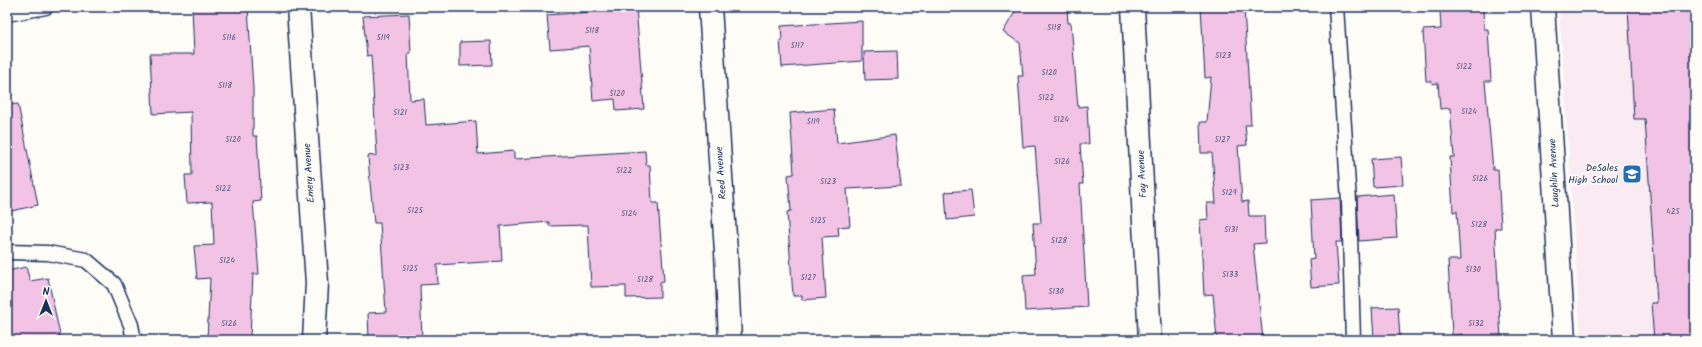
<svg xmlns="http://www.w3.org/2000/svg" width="1702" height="347" font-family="Kalam,sans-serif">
	<rect width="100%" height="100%" fill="#fdfcf7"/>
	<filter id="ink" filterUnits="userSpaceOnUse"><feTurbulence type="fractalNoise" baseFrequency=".025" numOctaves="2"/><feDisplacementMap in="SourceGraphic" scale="8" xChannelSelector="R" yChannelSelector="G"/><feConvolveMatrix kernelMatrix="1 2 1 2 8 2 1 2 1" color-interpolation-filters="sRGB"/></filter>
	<g filter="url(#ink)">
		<path fill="#faebf2" d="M1559 7H1695V340H1581Z"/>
		<path fill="#f3c3e5" stroke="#1b2f5e" d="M192 7H248L253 89V136H257L261 201 253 202 259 274H253L250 337 240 336V340H207L210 278 197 279 194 246 214 245 212 202 187 203 185 175H192L191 112 153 114 150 54H194Z
			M591 7H636L644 109 616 111 615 99 593 101 589 46 550 49 547 15 591 12Z
			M1034 7H1067L1068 23H1071L1078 107 1087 106 1089 144H1080L1083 184H1080L1087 307 1025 311 1023 275 1036 274 1033 223H1041L1035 146 1023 147 1018 76H1023L1020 43 1003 32 1016 10 1034 9Z
			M1201 7H1244L1251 125H1245L1247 145 1238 146 1242 202 1248 201 1249 216H1264L1265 243 1253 244 1263 340H1217L1213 294 1204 295 1200 220 1208 219 1207 203H1216L1212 153H1201L1200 122H1207L1211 77 1205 78Z
			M1628 7H1695V340H1654L1651 303H1657L1645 119H1634Z
			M1483 9 1484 29H1488L1491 81H1485L1493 170 1498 169 1501 228H1495L1501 340H1463L1462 334 1452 335 1448 260H1460L1457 211 1453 212 1450 157H1454L1450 108 1440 109 1438 83 1432 84 1431 81H1426L1423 30 1441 29 1440 11Z
			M409 14 411 53H408L410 100 424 99 426 125 476 121 478 154 514 151V159L645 151 646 165H650L652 203H658L664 281 660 282V297L626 298V286L591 287 588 225 549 226V222L500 226 502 261 437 265 438 284 420 285 422 340H369L368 313 386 312 380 223H374L370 183 368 156 377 155 371 55 367 56 363 16Z
			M862 21V61L782 67 780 40H782L781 26Z
			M491 41 492 65 460 66V42Z
			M897 51 898 79 865 80 864 52Z
			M18 104 38 205 7 212V105Z
			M834 109 837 143 895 135 901 186 847 189 850 226 838 227 839 236 822 237 826 298 802 300V296H793L787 212 791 211 788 175 794 174 790 113Z
			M1401 157 1403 185 1373 187 1371 159Z
			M971 190 974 217 947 220 945 192Z
			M1394 194 1397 238 1359 241 1357 197Z
			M1340 198 1342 242H1336L1339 285 1311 287 1309 260 1314 259 1311 200Z
			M26 267 30 281 48 278 61 340H7V271Z
			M1398 307 1400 338 1374 340 1372 308Z"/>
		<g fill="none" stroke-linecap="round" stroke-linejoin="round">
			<g stroke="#1b2f5e" stroke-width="17">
				<path id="lane" d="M1336 7 1349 201 1353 340
					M7 14 46 7
					M7 252 48 253 86 260 114 284 131 325 134 340"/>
			</g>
			<g stroke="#1b2f5e" stroke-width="25">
				<path id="street" d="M298 7 317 283 314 340
					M710 7 726 252 730 340
					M1133 7 1150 340
					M1543 7 1564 340"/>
			</g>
			<use href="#lane" stroke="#fdfcf7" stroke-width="14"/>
			<use href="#street" stroke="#fdfcf7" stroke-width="22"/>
		</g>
	</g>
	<defs>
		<g id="school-square" transform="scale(1)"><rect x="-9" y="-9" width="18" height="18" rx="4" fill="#1f6fb2" stroke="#fdfcf7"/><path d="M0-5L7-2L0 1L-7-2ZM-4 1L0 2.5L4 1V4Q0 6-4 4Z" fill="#fff"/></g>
	</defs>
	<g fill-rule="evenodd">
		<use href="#school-square" x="1632" y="174"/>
	</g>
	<g text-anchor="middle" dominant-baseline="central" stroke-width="3.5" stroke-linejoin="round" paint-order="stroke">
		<g font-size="8" fill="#515480">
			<text x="1054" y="27">5118</text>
			<text x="592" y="30">5118</text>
			<text x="229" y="37">5116</text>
			<text x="383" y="37">5119</text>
			<text x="797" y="45">5117</text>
			<text x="1223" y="55">5123</text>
			<text x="1464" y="66">5122</text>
			<text x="1049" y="72">5120</text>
			<text x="225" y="85">5118</text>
			<text x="617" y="93">5120</text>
			<text x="1046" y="97">5122</text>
			<text x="1469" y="111">5124</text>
			<text x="400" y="112">5121</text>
			<text x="1061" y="119">5124</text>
			<text x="813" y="121">5119</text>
			<text x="233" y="139">5120</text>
			<text x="1222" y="139">5127</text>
			<text x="1062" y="161">5126</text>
			<text x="401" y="167">5123</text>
			<text x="624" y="170">5122</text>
			<text x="1480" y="178">5126</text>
			<text x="828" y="181">5123</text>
			<text x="223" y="188">5122</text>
			<text x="1229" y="192">5129</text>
			<text x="415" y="210">5125</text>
			<text x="1673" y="211">425</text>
			<text x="629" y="213">5124</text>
			<text x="818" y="220">5125</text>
			<text x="1479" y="224">5128</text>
			<text x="1231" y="229">5131</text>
			<text x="1059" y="240">5128</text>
			<text x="227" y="260">5124</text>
			<text x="410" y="268">5125</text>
			<text x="1473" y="269">5130</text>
			<text x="1230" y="274">5133</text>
			<text x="808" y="277">5127</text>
			<text x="645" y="279">5128</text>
			<text x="1056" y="291">5130</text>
			<text x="229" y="323">5126</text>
			<text x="1476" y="323">5132</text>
		</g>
		<g font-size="10" fill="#1b2f5e" stroke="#fdfcf7" text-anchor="end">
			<text x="1618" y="168">DeSales<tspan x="1618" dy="12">High School</tspan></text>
		</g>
		<g font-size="10" fill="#1b2f5e" stroke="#fdfcf7">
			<text transform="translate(309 173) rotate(-94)">Emery Avenue</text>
			<text transform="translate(721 173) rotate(-94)">Reed Avenue</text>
			<text transform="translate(1554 173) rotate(-93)">Laughlin Avenue</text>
			<text transform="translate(1142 174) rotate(-93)">Fay Avenue</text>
		</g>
	</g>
	<rect width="1702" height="347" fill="none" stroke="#fdfcf7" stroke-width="24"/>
	<rect x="12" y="12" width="1678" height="323" fill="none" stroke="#1b2f5e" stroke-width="1.5" filter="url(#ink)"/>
	<g transform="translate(46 301)" stroke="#fdfcf7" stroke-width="3" paint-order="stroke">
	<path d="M0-3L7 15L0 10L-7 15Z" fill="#1b2f5e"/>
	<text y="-6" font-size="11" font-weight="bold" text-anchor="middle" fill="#1b2f5e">N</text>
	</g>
</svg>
